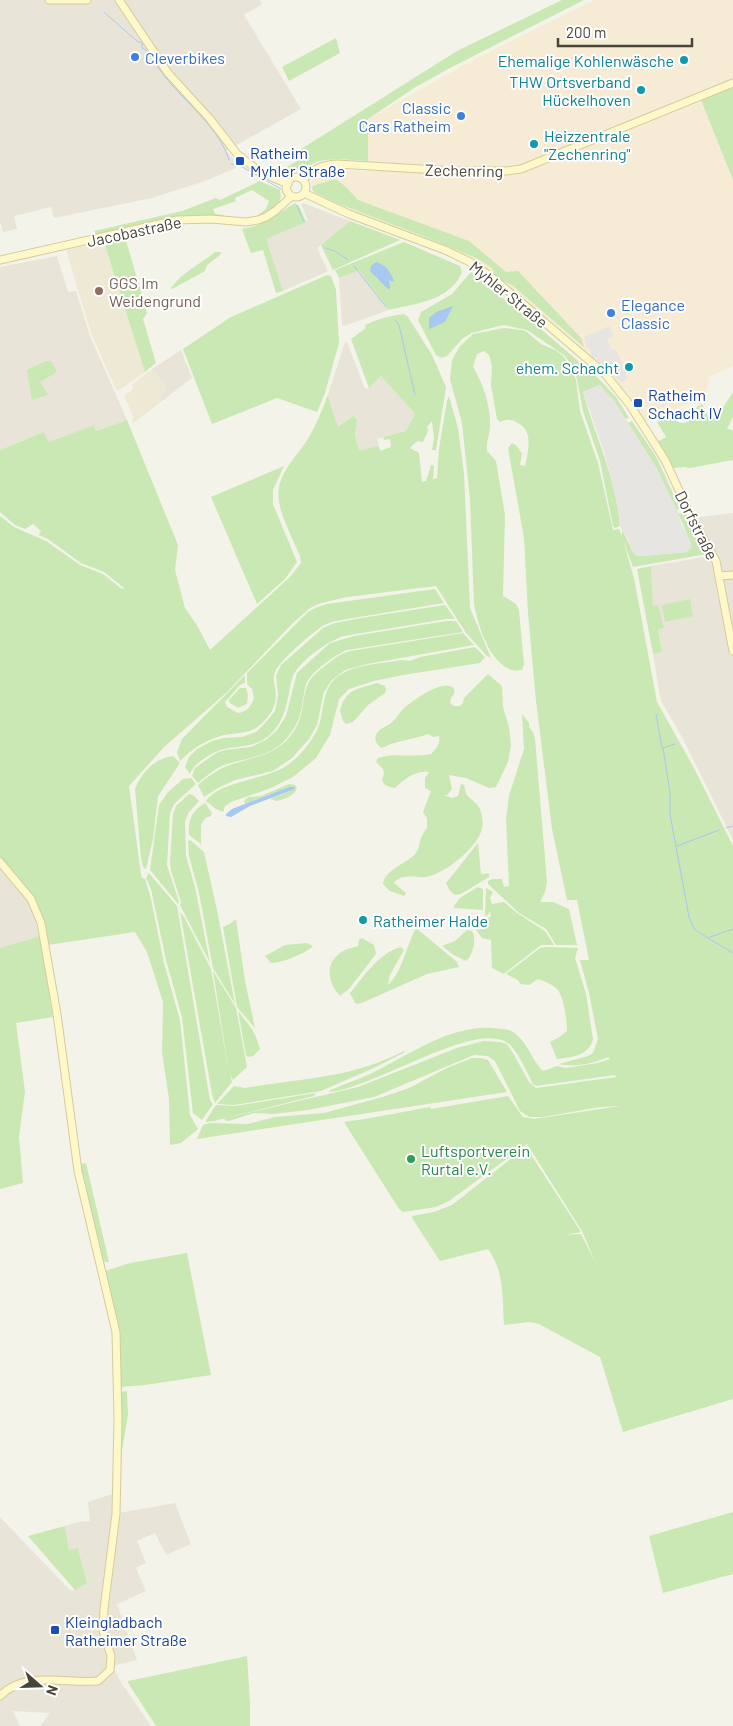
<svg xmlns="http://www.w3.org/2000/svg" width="733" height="1726" font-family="Barlow,sans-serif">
	<rect width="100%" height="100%" fill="#f4f3e9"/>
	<path fill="#e8e5d8" d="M0 0H260L262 4 244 15 301 109 226 151 240 166 208 180 152 198 54 218 51 207 14 216 17 229 3 232 0 222Z
		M303 203 350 221 317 248 328 271 283 291 265 239 308 221 301 204Z
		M57 256 68 292 76 291 90 336 127 420 96 431 94 425 49 442 44 432 0 450V267Z
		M359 269 389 310 344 326 342 325 339 278Z
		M345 342H347L365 389 369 388 381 376 415 414 406 431 377 439 379 446 359 452 355 435 357 420 352 416 340 426 336 422 328 395Z
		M181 350 192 378 158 404 166 386 152 369Z
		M733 513V840L683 739 661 701 653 654 662 652 658 630 663 628 653 606 651 566 716 555 698 517Z
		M0 867 30 904 40 936 0 948Z
		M112 1494 113 1514 175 1503 191 1544 166 1555 155 1533 137 1541 146 1563 136 1568 146 1591 117 1604 137 1660 116 1665 114 1669 124 1688H125L151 1726H40L50 1713 13 1711 20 1726H0V1517L71 1591 87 1583 78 1548 69 1551 65 1526 79 1522 90 1521 88 1502Z"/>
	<path fill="#f6ecd5" d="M594 0H733V87L701 100 733 179V366L710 376 706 392 697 400 644 422 622 392 481 263 450 248 339 206 336 203 314 192 312 188 311 182 314 178 323 171 328 170 368 171V119L473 60Z"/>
	<path fill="#ede9d4" d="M104 242 145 372 119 390 116 389 91 333 66 250Z
		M152 369 166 386 158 404 133 423 132 419 134 418 124 396 133 389 132 385Z"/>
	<path fill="#c9e8b3" d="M562 0H584L448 69 414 88 368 119V161C354 160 339 158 324 160 308 163 296 177 279 172L302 158 298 151 457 51Z
		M336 38 340 53 289 81 282 67Z
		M733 87V180L701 100Z
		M335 179 345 186 358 200 469 241 506 272 518 271 581 338 584 347 512 285 497 278 492 268 476 258 418 234 334 202 314 192 312 189 313 186Z
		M260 181 280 190 281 197 279 201 281 202 261 216 258 215 266 209 269 201 252 190 235 198 236 201 213 209 215 214 223 215 222 218C213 217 204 215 195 215 163 216 127 228 96 235L94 231 182 211 216 198 220 200Z
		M295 203 299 206 306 222 266 239 283 291 276 293 263 250 251 253 242 229 252 227 265 222Z
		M350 221 400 240 333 270 321 245Z
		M125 237 147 313 143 319 156 363 145 372 104 242Z
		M404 242 460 266 462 272C449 302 416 303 389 310L359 270 339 278 335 270Z
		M215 252H222L219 256 207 265 205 271 172 289 171 288C182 272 201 264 215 252Z
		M471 272 535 324 599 379 616 397 629 418 625 419 600 385 583 392C595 437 617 479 620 526L615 528 613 526 600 461 583 411 577 379 572 366 564 355 527 330 503 325 472 333 463 338 447 356 442 358 436 355 420 324 418 320 421 312 452 294Z
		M327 275 331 276 336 290 339 343 325 393 317 412 277 398 212 424 183 349 231 317Z
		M404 314 408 317 432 355 446 387 436 450H432L434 438 432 421 427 427 428 431 423 442 417 441 410 448 419 453 422 482 426 481 431 465 434 466 433 479 437 478 439 449 447 401 449 396 458 428 464 473 470 608 491 658 487 656 466 633 436 586 347 597 321 603 310 608 293 623 226 693 164 747 129 786 141 874 142 878 145 879 151 899 164 963 180 1020 190 1115 198 1129 181 1143 170 1145 169 1099 162 1052 163 1002 147 952 135 932 48 945C48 909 23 881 0 857V516L14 527 46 541 80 565 103 574 122 589 124 588 104 572 81 563 48 539 39 535 41 531 33 524 25 529 15 525 0 512V450L44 432 49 442 94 425 96 431 127 420 178 545 175 570 185 608 198 627 210 650 290 577 301 563 300 556C294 542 281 516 279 502 274 476 297 457 309 437 317 423 322 410 328 395L336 422 339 426 353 416 357 420 355 435 359 451 379 446 380 451 391 447 390 439 384 440 383 437 406 431 415 414 381 376 369 388 351 339 366 328 365 325C377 319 390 316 404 314Z
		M504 328 522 330 527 332 541 344 557 351 563 356 571 368 576 380 580 411 598 463 613 530 619 529 622 536V529L633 552 642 556 687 552V534L678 513 685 514 707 554 633 567 623 540 634 578 657 702 694 768 733 846V1399L623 1432 600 1357 539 1324 529 1322 504 1325C502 1297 505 1273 488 1249L440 1261 412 1218V1216L434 1212 452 1205 526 1147 581 1232 565 1235 581 1234 596 1264 582 1231 527 1144 449 1201 436 1207 403 1212 399 1209 344 1122C373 1118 401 1112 430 1107L431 1109 508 1096 523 1117 534 1119 620 1106 601 1107 542 1117H529L520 1111 495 1061 488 1056 474 1055 374 1097 308 1110 273 1114 254 1113 229 1121 224 1120 226 1118 358 1087 457 1048 484 1041 500 1042 507 1044 513 1053 529 1082 536 1088 616 1077 615 1075 536 1086 533 1084C527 1073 517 1048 506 1042 471 1022 373 1089 329 1092L331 1090C344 1084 357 1080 370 1074 410 1055 448 1025 494 1028 501 1029 508 1029 513 1032 528 1042 531 1059 543 1071L557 1066 566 1068 597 1063 610 1059 608 1057C594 1063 574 1068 559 1064L588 1056 593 1053 598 1039 589 993 580 960H589L577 900H567L552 829 536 701 528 613 524 538 508 448 512 443 517 446 522 454 520 465 525 466C528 453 534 431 518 423 511 419 508 419 500 422L497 419 491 385 492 366 489 355 484 351 477 354 473 367C484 385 491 407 490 428 489 436 486 443 487 451L496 461 505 515 503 596 516 604 519 610 524 665 522 670C493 676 478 626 474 604L470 499 462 423 450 379 452 360 460 346 473 334Z
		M46 361H51L57 372 40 382 48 395 32 400 27 370Z
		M733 392V417L727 429 733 430V460L690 468 684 467 674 468 657 442 666 437 657 422 674 415C676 423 680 424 688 422L697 407 702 404 709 418H716Z
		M632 421 657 458 680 509 675 510 657 469 628 423Z
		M284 466 273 490V504L297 562 285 579 257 604 211 497Z
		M651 566 653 606 658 605 664 628 658 630 662 652 653 654 637 569Z
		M435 589 444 603 335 621C330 623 325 624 321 627 310 635 280 660 275 672 273 677 274 683 275 687 278 703 272 714 261 724 248 737 233 731 218 737 202 742 191 750 180 761L177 752 182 739 245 675V683L240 685 225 702 227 707 238 713C247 712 251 706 254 698L252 689 247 684V673L308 612 315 608 327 604Z
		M690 599 693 616 665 622 662 605Z
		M445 605 455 619H446L344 636C328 641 300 660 293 676 290 683 290 691 288 698 285 714 278 731 263 740 242 751 226 743 205 758 197 764 195 764 190 774L185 767 189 757 197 749 212 741 224 738 242 737 256 732 265 723 275 711 278 696 276 676 281 665 323 628 335 623 361 618Z
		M446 621H456L463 632 347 650C335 655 311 672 306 684 303 694 303 705 300 715 297 725 289 737 281 744 266 757 246 758 227 764 216 767 207 776 198 783L192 776 195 768 216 753 225 750 251 747 266 740 277 730 286 716 297 673 330 643 354 636Z
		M463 633 474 645 367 664 345 670 332 680 324 692 317 725 309 739 292 758 273 771 235 780 218 788 204 797 198 785C207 777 217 770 227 766 254 756 277 757 294 731 305 715 301 699 308 684 312 675 322 668 330 662 336 657 342 653 350 651Z
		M475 647 485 657 480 663 403 675 374 681 349 689 339 699 330 735 316 758 293 777 271 788 231 802 225 806 223 812 216 809 206 801C219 781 265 780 286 766 299 758 311 743 318 728 326 708 320 684 345 672 360 664 385 663 402 660L410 661 420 657Z
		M488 674 502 686 503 707 509 727 511 745 508 762 496 787 489 788 466 778 449 775 452 789 447 795H444L452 798 458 796 461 784 464 785C465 788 465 792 467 795 475 804 480 803 482 817 483 821 483 827 481 832 474 850 446 873 426 877 416 878 401 873 394 883L406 893 404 896 390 891 383 884C384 871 404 864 413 856 419 851 419 844 421 838 422 834 425 831 427 828V818L423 812 431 791 425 788V778L429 772C415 770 405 779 395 788 389 787 384 786 382 780L384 774 383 769 376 762 378 758C395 752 413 758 431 754 436 749 441 743 439 736L433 737 428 734C413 740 397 740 382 748 377 745 374 741 376 735 378 729 386 727 391 723 396 719 399 713 404 708 414 700 436 683 449 686 455 687 455 690 454 694L451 698 450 703 454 706H460L463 703 464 698Z
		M377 683 385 686 386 689 385 693 368 705 353 722 346 724 343 721 340 711C345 689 358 689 377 683Z
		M240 688H246L248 695 247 704 238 708 230 703 229 700Z
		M522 714 529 723V727L533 732 535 739 547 882 545 892 540 902H553L569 909 577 945H556L546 929 519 913 488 884V881L492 879H502L504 887 509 886 506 820 509 796 524 749Z
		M173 756 180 763 158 796 153 839 146 869 143 867 141 858 135 789C141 773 155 758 173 756Z
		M191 778 196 784 174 804 170 813 167 865 179 902 178 904 150 870 159 805 168 792 183 779Z
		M289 784 295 785 297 788C295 796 284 799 277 801L270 799 295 789 289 787 245 804 244 801 248 797 261 796Z
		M189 794 193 795 199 801 189 812 185 821 186 856 195 887 210 963 180 905 181 902 171 871 170 863 173 814 176 806Z
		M205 803 212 813 211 816 205 818 201 825V844L189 835C188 819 192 811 205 803Z
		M190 840 204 852 217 910 235 1004 213 968 199 893 189 856 188 841Z
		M478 843 481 874 489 873V877L461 894 455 895 450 891 446 883Z
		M149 873 177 906 210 1100 213 1104 202 1120 193 1113 182 1017 166 960 151 889 146 878Z
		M478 887 483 889V910L454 908V906L460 898Z
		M486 888 493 892 490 898 492 904 504 902 517 913 545 931 554 945H541L504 974 492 968 491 940 482 938 476 930 483 929 486 920 491 916 490 911 488 915 485 916Z
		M180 912 183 915 211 969 229 1073 213 971 236 1008 247 1067 233 1080 230 1074 232 1082 215 1103 212 1094Z
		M236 919 245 981 255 1028 237 1007 223 927 230 924Z
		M416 928 457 962 459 967 427 974 364 1002 358 1004 355 1003 350 993C363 977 380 952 401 947L404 950 390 975 388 985C403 971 406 946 416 928Z
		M467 930 472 931C477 939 473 955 466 961L454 955 442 946 455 941Z
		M40 936 53 1017 16 1023 25 1092 19 1136 23 1183 0 1189V948Z
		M362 938 374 945 376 954 349 989 340 996C327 981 324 963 343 951 348 948 353 948 358 946L359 940Z
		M307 943 313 946C307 953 279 964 271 963L265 956 285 945Z
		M546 947 578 948 575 958 586 994 593 1039C589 1056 572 1057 557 1059L550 1042 558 1038 567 1031C567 1021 564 995 556 988 551 984 544 981 538 979L529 985 520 984 518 980 506 974 540 948Z
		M238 1011C250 1026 255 1031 260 1049L253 1056 248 1057 246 1055Z
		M404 1051 405 1052 376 1067 321 1091 234 1105 217 1104 234 1086 245 1088C303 1078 349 1079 404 1051Z
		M472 1058H480L488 1060 507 1092 197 1139 203 1125 209 1123 248 1124 275 1117 324 1113 386 1096 409 1088 447 1068Z
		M316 1093 314 1096 214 1121 205 1122 216 1105 235 1106Z
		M86 1163 109 1262H103L80 1167 81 1164Z
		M187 1253 211 1375 145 1385 120 1387 119 1338 105 1271 130 1263Z
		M127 1391 128 1415 122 1450 119 1503 121 1392Z
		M733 1512V1574L663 1593 649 1536Z
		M65 1526 69 1550 78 1548 87 1583 75 1590 28 1536Z
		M247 1656 250 1703V1726H156L128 1683V1681L143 1678Z"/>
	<path fill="#e6e5e1" d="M609 326 614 336 607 339 612 350 616 349 628 379 622 382 604 369 596 358 592 359 590 348H587L584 337Z
		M599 385 614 400 657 469 677 510 682 526 687 534 691 543V548L687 552 642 556H636L633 552 626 535 620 526 617 505 605 454 583 392Z"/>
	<path fill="#a7c8f0" d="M376 262C386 265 392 273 394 282L389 280 390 287 389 290 370 271 371 266Z
		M453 306 445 322 429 329V318L436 312Z
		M289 787H294L295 789 250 806 231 817 226 816V814L232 809Z"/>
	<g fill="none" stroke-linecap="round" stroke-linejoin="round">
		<path stroke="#a7c8f0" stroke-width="1" d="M104 12 138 42H142V48L146 50C154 61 161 73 171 84 191 107 220 130 229 160
			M231 164 239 165 281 189
			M297 206 304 222
			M326 248 335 251 348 260
			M354 266 386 307
			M395 320 399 325 415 395
			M656 714 662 748
			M675 744 663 748 670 793V814L689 917 695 930 733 953
			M726 828 733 826
			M677 846 719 830
			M710 937 733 929"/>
		<g stroke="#d4cc9a" stroke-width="9">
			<path id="secondary" d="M49 0H87
				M119 0 168 73 210 119 237 154 260 172 288 184
				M286 187a10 10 0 1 1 20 0a10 10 0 1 1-20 0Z
				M303 180C314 168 322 165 337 164L455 171H506L521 169 733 83
				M304 193 349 214 445 250 472 263 494 279 605 374 630 405 665 460 688 510 716 561 733 651
				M0 260 177 220 211 219 246 222 258 220 266 217 275 211 292 196
				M720 576 733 575
				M0 862 31 899 41 923 57 1014 78 1171 116 1332 118 1419 116 1514 104 1609 103 1631 111 1656 110 1670 98 1681C66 1684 24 1670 0 1696"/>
		</g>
		<use href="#secondary" stroke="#fef8ca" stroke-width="7"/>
	</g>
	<g fill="#3f7fe0" stroke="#fff" stroke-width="2">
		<circle cx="135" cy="57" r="5"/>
		<circle cx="461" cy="116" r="5"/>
		<circle cx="611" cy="313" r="5"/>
	</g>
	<g fill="#0f9aa8" stroke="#fff" stroke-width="2">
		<circle cx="684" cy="60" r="5"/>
		<circle cx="641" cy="90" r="5"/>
		<circle cx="534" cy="144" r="5"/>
		<circle cx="629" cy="367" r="5"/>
		<circle cx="363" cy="920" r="5"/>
	</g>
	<g fill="#1a4fb4" stroke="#fff" stroke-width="2">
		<rect x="235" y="156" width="10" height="10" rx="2.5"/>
		<rect x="633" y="398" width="10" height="10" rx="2.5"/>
		<rect x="50" y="1625" width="10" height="10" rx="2.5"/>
	</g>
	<circle fill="#8d6e63" stroke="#fff" stroke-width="2" cx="99" cy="291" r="5"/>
	<circle fill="#2e9e5b" stroke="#fff" stroke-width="2" cx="411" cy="1159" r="5"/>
	<g text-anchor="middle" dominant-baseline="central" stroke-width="4" stroke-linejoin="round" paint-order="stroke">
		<g font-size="16" fill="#366cbe" stroke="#fff" text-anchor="start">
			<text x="145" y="57">Cleverbikes</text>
			<text x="451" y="107" text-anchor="end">Classic<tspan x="451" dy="18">Cars Ratheim</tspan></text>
			<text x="621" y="304">Elegance<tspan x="621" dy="18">Classic</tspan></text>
		</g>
		<g font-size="16" fill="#0d838f" stroke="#fff" text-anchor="end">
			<text x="674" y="60">Ehemalige Kohlenwäsche</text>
			<text x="631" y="81">THW Ortsverband<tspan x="631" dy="18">Hückelhoven</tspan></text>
			<text x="544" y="135" text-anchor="start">Heizzentrale<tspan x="544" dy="18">"Zechenring"</tspan></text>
			<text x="619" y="367">ehem. Schacht</text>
			<text x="373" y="920" text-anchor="start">Ratheimer Halde</text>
		</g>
		<g font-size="16" fill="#164399" stroke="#fff" text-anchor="start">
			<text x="250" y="152">Ratheim<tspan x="250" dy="18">Myhler Straße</tspan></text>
			<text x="648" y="394">Ratheim<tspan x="648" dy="18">Schacht IV</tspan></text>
			<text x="65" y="1621">Kleingladbach<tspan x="65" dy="18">Ratheimer Straße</tspan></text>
		</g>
		<g font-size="16" fill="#484438" stroke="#fff">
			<text transform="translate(464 170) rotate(1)">Zechenring</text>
			<text transform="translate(134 231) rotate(-12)">Jacobastraße</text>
			<text transform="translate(509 294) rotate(39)">Myhler Straße</text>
			<text transform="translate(697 525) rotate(63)">Dorfstraße</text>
		</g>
		<g font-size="16" fill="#785e54" stroke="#fff" text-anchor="start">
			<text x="109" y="282">GGS Im<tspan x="109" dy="18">Weidengrund</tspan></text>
		</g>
		<g font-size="16" fill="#27864d" stroke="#fff" text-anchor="start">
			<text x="421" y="1150">Luftsportverein<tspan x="421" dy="18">Rurtal e.V.</tspan></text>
		</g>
	</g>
	<g transform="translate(40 1686) rotate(110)" stroke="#ffffff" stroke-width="4" paint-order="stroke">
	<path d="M0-4L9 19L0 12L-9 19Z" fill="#484438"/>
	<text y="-8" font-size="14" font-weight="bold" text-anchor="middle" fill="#484438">N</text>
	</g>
	<path d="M558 38v8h134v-8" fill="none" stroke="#484438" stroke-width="2.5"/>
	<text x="566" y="38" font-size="15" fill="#484438" stroke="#ffffff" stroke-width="4" paint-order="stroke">200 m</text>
</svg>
